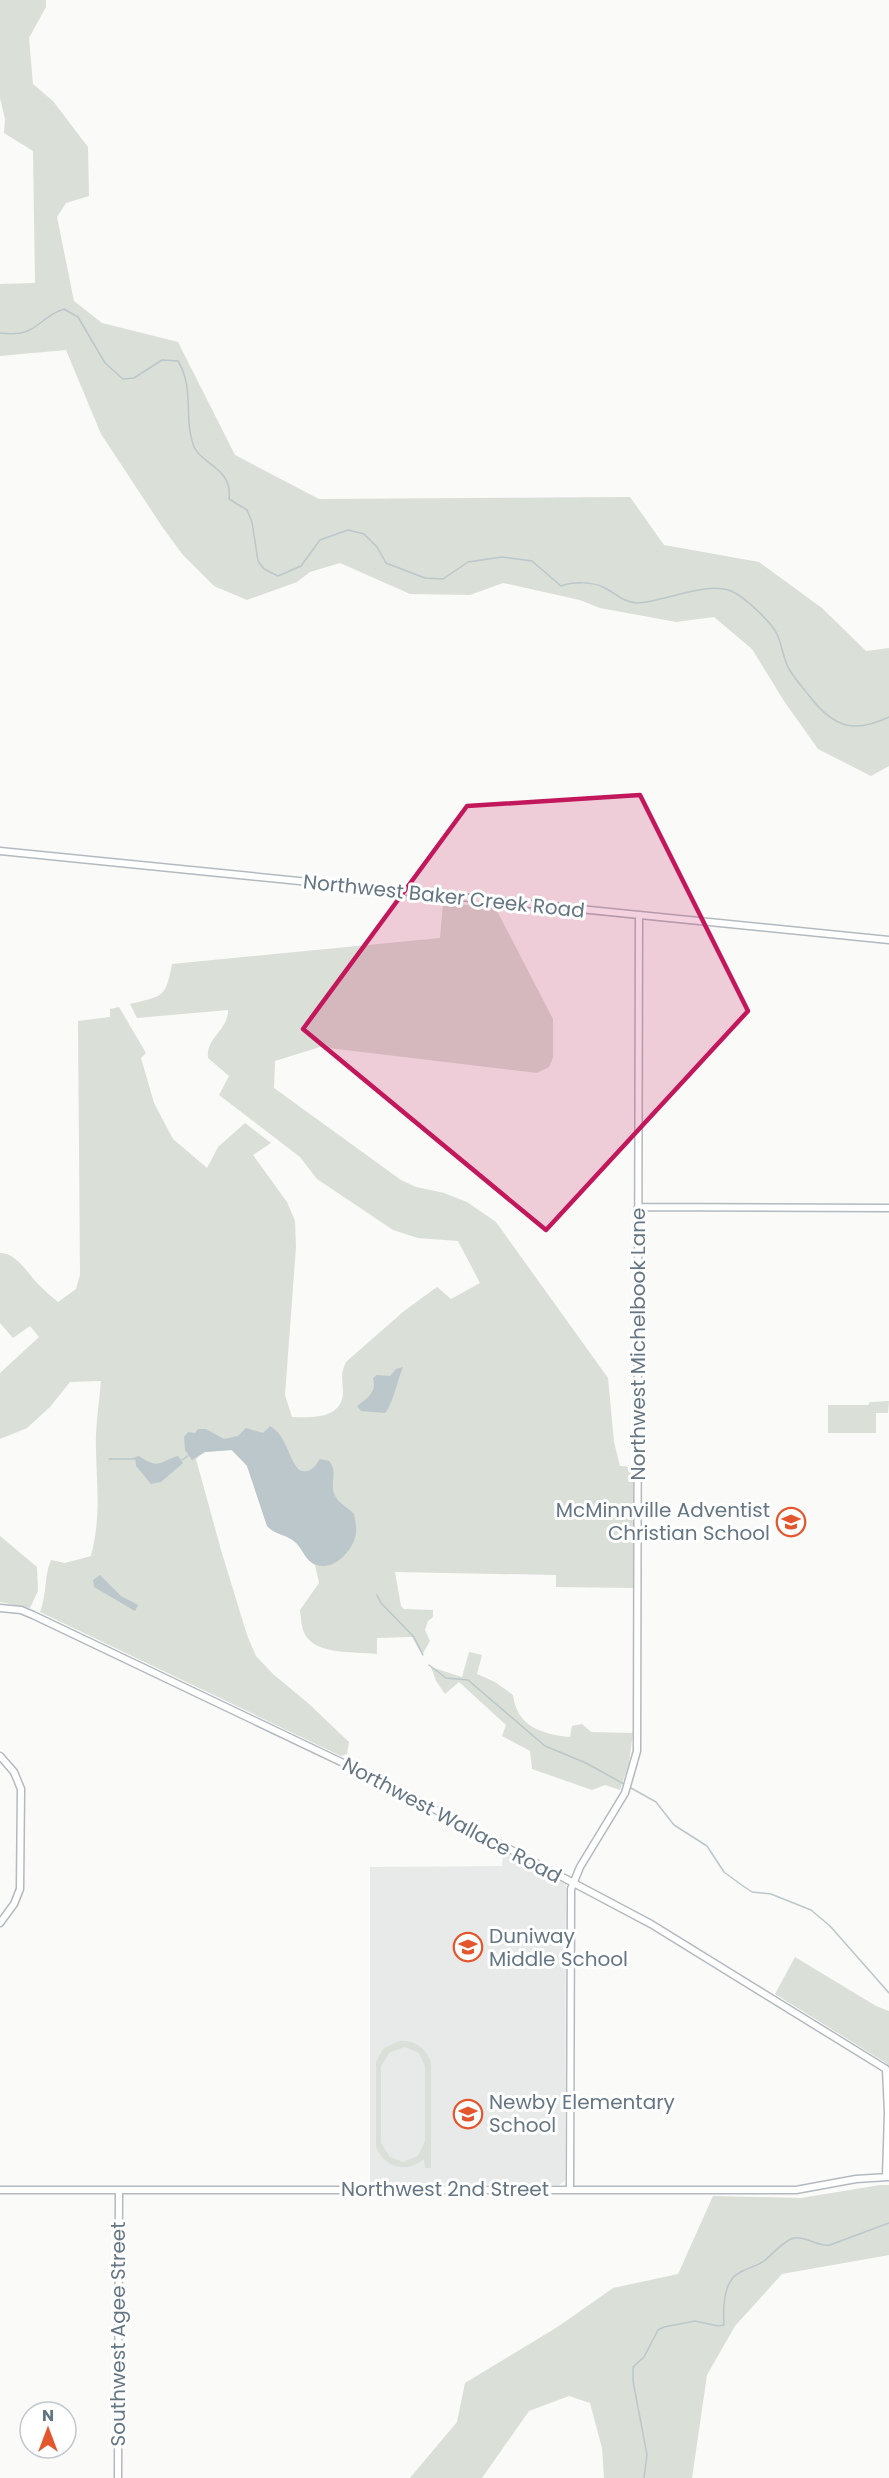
<svg xmlns="http://www.w3.org/2000/svg" width="889" height="2478" font-family="Poppins,sans-serif">
	<rect width="100%" height="100%" fill="#fafaf8"/>
	<path fill="#e8e9e9" d="M503 1851 566 1884 565 2181 559 2185 370 2183V1867L502 1866Z"/>
	<path fill="#dadfd7" fill-rule="evenodd" d="M0 0H46V7L29 38 33 84 53 101 88 147 89 196 66 203 57 217 74 301 102 323 178 342 235 455 319 499 630 497 664 545 759 562 822 608 866 651 889 648V766L871 776 818 749 784 701 752 649 714 617 676 622 600 608 580 600 503 583 470 595 410 594 340 563 310 572 297 582 247 600 214 586 183 555 163 528 101 434 66 350 0 356V284L35 283 33 151 4 133 5 119 0 98Z
		M443 903 495 907 553 1019V1058L549 1067 537 1073 320 1047 275 1061 274 1088 401 1180 416 1187 444 1193 467 1202 496 1222 608 1378 614 1442 620 1466 633 1467V1588L556 1587V1575L395 1572 401 1606 404 1609 433 1610V1617L428 1621 425 1630 430 1641 422 1655 412 1637 377 1638V1654C354 1651 311 1656 303 1630 301 1624 301 1617 300 1610L319 1583 315 1565C306 1559 303 1551 296 1543 288 1535 275 1535 267 1526L247 1465 231 1450 204 1452 196 1459 221 1550 247 1635 256 1656 273 1674 308 1703 349 1742 347 1754 341 1756 40 1612C47 1594 44 1576 51 1560L65 1563 91 1556C101 1516 97 1491 96 1451 95 1428 99 1404 101 1381L70 1382 50 1407 27 1428 0 1439V1373L39 1337 30 1326 13 1338 0 1323V1253C18 1253 28 1275 40 1286 46 1292 52 1297 58 1302L76 1289 80 1275 78 1021 110 1017V1009L119 1007 146 1053 141 1058 154 1103 173 1139 207 1168 218 1147 245 1123 271 1143 253 1155 287 1202 295 1221 296 1247 285 1395 292 1417C313 1418 344 1419 343 1390 342 1378 341 1372 346 1362L404 1311 437 1287 451 1299 480 1283 458 1241 418 1238 393 1230 317 1179 300 1157 219 1095 229 1076 208 1058C206 1037 228 1031 228 1010L137 1018 130 1004C164 995 165 999 172 964L440 938Z
		M889 1401 888 1413H876V1433H828V1405H868L870 1402Z
		M0 1536 37 1567 38 1591 30 1608 0 1602Z
		M469 1652 482 1655 477 1674 495 1682 513 1695C517 1727 542 1734 570 1737L572 1726 582 1724 591 1732 633 1733 629 1763 620 1790 605 1785 592 1790 532 1769 530 1751 502 1736 506 1725 459 1682 445 1694 436 1681 431 1667 462 1677Z
		M795 1957 876 2006 889 2011V2069L886 2063 775 1994Z
		M399 2041C415 2040 425 2047 431 2062V2168H425L424 2159C407 2173 385 2169 376 2147V2062L383 2049ZM405 2047 419 2053 425 2066V2141L418 2156 403 2162 390 2157 381 2143V2066L390 2052Z
		M880 2185H889V2255L782 2274 735 2326 707 2375 692 2478H604L602 2448 590 2403 569 2396 529 2411 482 2478H410L457 2422 465 2383 559 2326 613 2288 678 2274 713 2196 801 2198Z"/>
	<path fill="#bbc7cb" d="M403 1367C398 1379 392 1406 385 1413L361 1411 357 1406C368 1398 377 1392 373 1378L377 1375 390 1376 396 1369Z
		M270 1426C287 1436 287 1456 299 1470 310 1474 314 1468 320 1459L329 1461C338 1471 330 1482 334 1493 337 1503 348 1507 354 1514 355 1520 357 1527 356 1533 354 1549 335 1571 317 1565 304 1561 304 1549 295 1542 287 1534 275 1535 267 1526L247 1466 232 1450 205 1452 192 1460 185 1450 184 1437 188 1432 195 1433 198 1429H206L224 1439 238 1436 246 1428 263 1433Z
		M139 1456C160 1470 158 1462 178 1456L183 1463 161 1482 151 1484 136 1466 135 1457Z
		M100 1575 121 1596 138 1605 135 1611 94 1587 93 1580Z"/>
	<g fill="none" stroke-linecap="round" stroke-linejoin="round">
		<path stroke="#bbc7cb" stroke-width="1.5" d="M0 333C39 338 36 318 64 309L78 317 105 363 123 379 134 378 162 360 178 361C195 389 183 419 194 447 202 465 233 468 229 499L247 510 252 522 258 561 264 569 278 576 301 566 320 540 348 530 364 534 377 547 386 563 425 578 443 579 468 562 502 557 532 561 561 586C573 582 593 581 605 588 615 593 625 603 637 603 663 602 706 581 731 591 744 596 771 622 777 634 782 645 783 658 789 669 795 679 803 688 811 698 834 727 854 734 889 717
			M109 1459H136L134 1458
			M182 1460 188 1456
			M377 1595 381 1603 414 1637 423 1655
			M429 1665 446 1678 468 1680 545 1746 586 1763 624 1784
			M631 1788 656 1802 674 1825 707 1846 724 1872 743 1886 752 1892 771 1894 811 1910 830 1926 889 1993
			M644 2478 647 2455 633 2381V2367L644 2357 658 2330 664 2327 695 2321 718 2326 724 2325C723 2309 723 2281 739 2273 747 2268 757 2266 764 2261 773 2254 784 2240 794 2238 806 2236 818 2247 830 2245L889 2223"/>
		<g stroke="#b3babf" stroke-width="9">
			<path id="secondary" d="M0 851 889 940
				M638 1207 889 1208
				M0 1608 21 1610 33 1615 381 1781 651 1924 886 2069 888 2113 886 2177
				M0 1756 14 1772 21 1789 20 1889 14 1904 0 1923
				M570 2189 571 1889 580 1867 625 1793 637 1751 639 915
				M0 2190H796L856 2179 888 2177
				M118 2478 119 2190"/>
		</g>
		<use href="#secondary" stroke="#fff" stroke-width="6"/>
	</g>
	<path fill="#c2185b" fill-opacity="0.2" stroke="#c2185b" stroke-width="4.5" stroke-linejoin="round" d="M640 795 748 1011 546 1230 303 1029 467 806Z"/>
	<defs>
		<g id="school-ring" transform="scale(1.5)"><circle r="9.5" fill="#fff" stroke="#e4572e" stroke-width="1.5"/><path d="M0-5L7-2L0 1L-7-2ZM-4 1L0 2.5L4 1V4Q0 6-4 4Z" fill="#e4572e"/></g>
	</defs>
	<g fill-rule="evenodd">
		<use href="#school-ring" x="791" y="1522"/>
		<use href="#school-ring" x="468" y="1947"/>
		<use href="#school-ring" x="468" y="2114"/>
	</g>
	<g text-anchor="middle" dominant-baseline="central" stroke-width="6" stroke-linejoin="round" paint-order="stroke">
		<g font-size="20" fill="#657683" stroke="#fff">
			<text transform="translate(444 896) rotate(6)">Northwest Baker Creek Road</text>
			<text transform="translate(638 1344) rotate(-90)">Northwest Michelbook Lane</text>
			<text transform="translate(452 1820) rotate(28)">Northwest Wallace Road</text>
			<text x="445" y="2189">Northwest 2nd Street</text>
			<text transform="translate(118 2334) rotate(-90)">Southwest Agee Street</text>
		</g>
		<g font-size="20" fill="#657683" stroke="#fff" text-anchor="start">
			<text x="770" y="1510" text-anchor="end">McMinnville Adventist<tspan x="770" dy="23">Christian School</tspan></text>
			<text x="489" y="1936">Duniway<tspan x="489" dy="23">Middle School</tspan></text>
			<text x="489" y="2102">Newby Elementary<tspan x="489" dy="23">School</tspan></text>
		</g>
	</g>
	<g transform="translate(48 2430)"><circle r="28" fill="#ffffff" stroke="#c1c8cd" stroke-width="1.5"/>
	<path d="M0-4.5L10 22L0 15L-10 22Z" fill="#e4572e"/>
	<text y="-9" font-size="16" font-weight="bold" text-anchor="middle" fill="#657683">N</text>
	</g>
</svg>
